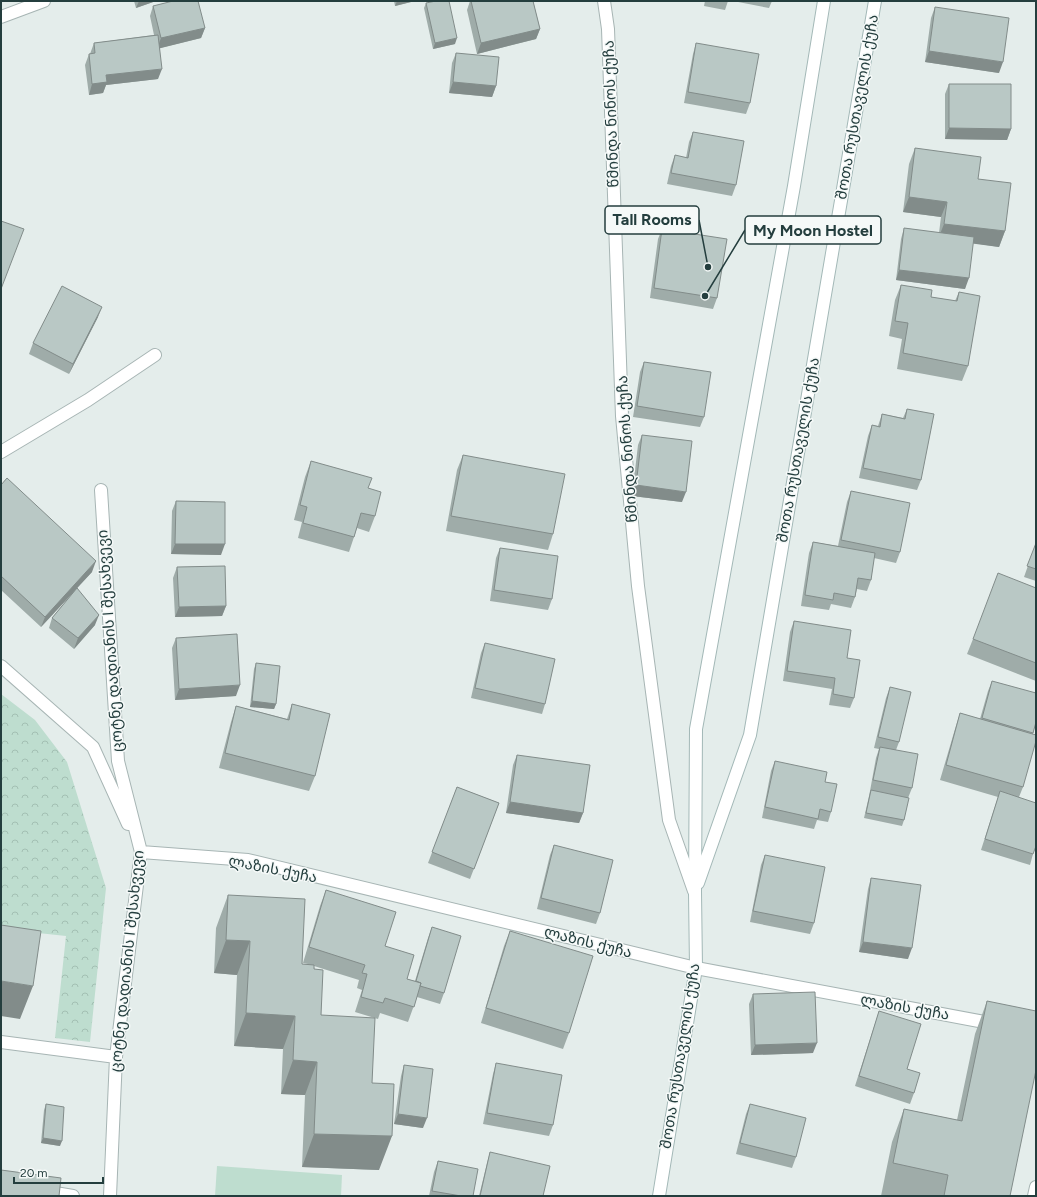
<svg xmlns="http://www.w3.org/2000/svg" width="1037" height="1197" font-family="Figtree,'Noto Sans Georgian',sans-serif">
	<defs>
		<pattern id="forest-crowns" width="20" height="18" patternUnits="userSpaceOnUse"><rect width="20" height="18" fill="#beddcf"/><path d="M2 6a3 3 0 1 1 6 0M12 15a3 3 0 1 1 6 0" fill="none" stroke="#a3bfb3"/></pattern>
	</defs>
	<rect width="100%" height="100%" fill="#e4edeb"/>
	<path fill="url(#forest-crowns)" d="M1 694 35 720 67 762 106 888 90 1042 55 1038 66 936 1 929Z"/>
	<path fill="#beddcf" d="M217 1166 342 1175 341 1196H215Z"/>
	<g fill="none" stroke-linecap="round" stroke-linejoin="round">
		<g stroke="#a7b5b4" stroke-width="14">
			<path id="lane" d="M43 1191 73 1196"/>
		</g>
		<g stroke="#a7b5b4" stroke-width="14">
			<path id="street" d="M604 1 608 29 622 416 638 586 669 820 694 891
				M1 17 44 1
				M1 452 88 400 155 355
				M101 490 118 761 141 852 116 1057 110 1196
				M1 666 93 747 128 824
				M141 852 248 860 696 968 995 1024
				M1 1042 116 1057
				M1034 1196 1036 1187"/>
		</g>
		<g stroke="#a3b8b7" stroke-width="14">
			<path id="secondary" d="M698 883 750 735 875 1
				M659 1196 696 968 695 892 696 729 794 186 824 1"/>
		</g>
		<use href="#lane" stroke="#fff" stroke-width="12"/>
		<use href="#street" stroke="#fff" stroke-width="12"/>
		<use href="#secondary" stroke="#fff" stroke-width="12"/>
	</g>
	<path fill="#9faca9" d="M134 1H156L136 8Z
		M394 1H415L395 6Z
		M470 1H533L540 29 536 39 477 54 467 10Z
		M705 1H728L725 10 704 6Z
		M733 1H772L769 8Z
		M426 3 455 44 433 49 424 8Z
		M153 6 205 28 201 38 160 48 158 79 106 85 103 93 89 95 85 65 89 54H90L94 43 154 35 150 16Z
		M935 7 999 73 925 62 931 18Z
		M696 43 750 103 746 114 684 103 693 54Z
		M456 53 496 86 492 97 449 93 452 63Z
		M949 84 1011 129 1007 140 945 139V94Z
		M693 132 736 185 732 196 667 184 671 166 675 155 686 158 689 142Z
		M915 148 978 179 1005 231 999 247 973 243 965 289 896 280 901 239 904 228 939 233 941 217 903 212 909 164Z
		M662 229 717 298 713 309 650 298 658 239Z
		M901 285 931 297 955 301 959 292 968 366 962 381 897 369 902 339 889 336 895 300Z
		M98 317 69 374 29 354 33 343Z
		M644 362 704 417 700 427 633 417 640 372Z
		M907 409 921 480 917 490 859 478 868 436 872 425 878 426 882 414 903 418Z
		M642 435 682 502 632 496 638 445Z
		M463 455 553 534 548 550 446 531 457 470Z
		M311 461 368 488 375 516 369 532 357 528 349 552 298 538 302 522 294 520 305 477Z
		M1 485 92 572 77 588 95 625 74 649 49 628 52 618 72 594 41 627 1 590Z
		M851 491 900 552 896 563 874 558 871 580 867 591 857 589 855 597 851 608 831 604 829 610 801 606 809 553 813 542 838 546 847 502Z
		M176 501 221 555 171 554 172 511Z
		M1036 543V581L1024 577Z
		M500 548 552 599 548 610 490 601 496 558Z
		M177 567 226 606 222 616 175 617 173 578Z
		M1036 588V681L967 654 973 639Z
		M794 621 847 658 854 698 850 708 829 705 832 689 783 681 790 632Z
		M176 638 236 696 175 700 172 648Z
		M485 643 545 704 542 714 471 698 481 653Z
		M256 663 276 704 274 709 250 707 254 669Z
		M992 681 1036 722 1033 734 1023 787 1019 797 1033 854 1030 865 981 850 998 797 940 780 955 729 960 713 980 719 988 691Z
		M890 687 899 742 896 750 912 788 908 798 904 820 902 826 864 818 869 796 870 791 876 758 879 749 874 748 886 698Z
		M292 704 315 776 309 791 219 768 231 722 236 706 287 719Z
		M517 755 583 813 579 823 506 813 513 765Z
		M775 761 825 782 831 812 828 822 817 820 814 829 762 818 771 771Z
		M457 787 499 803 470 879 428 863Z
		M554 845 600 913 596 924 537 909 550 855Z
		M765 855 814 923 810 934 750 922 761 865Z
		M871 878 908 959 859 952 868 889Z
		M326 890 385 946 407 979 415 981 428 938 432 927 444 993 440 1004 417 997 408 1022 380 1013 378 1019 355 1012 362 990 357 988 359 980 314 966 321 1015 372 1083 379 1170 302 1167 305 1095 281 1094 283 1049 234 1046 237 975 214 973 216 928 228 895 302 964H308L303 963 320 906Z
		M510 931 569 1033 563 1049 481 1023 504 946Z
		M753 994 813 1053 751 1055 749 1004Z
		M987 1001 1010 1196H881L892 1142 904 1109 957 1120 975 1034Z
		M879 1011 907 1069 914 1093 910 1104 855 1086Z
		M496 1063 553 1125 549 1136 483 1124 493 1074Z
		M404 1065 423 1128 394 1124 401 1076Z
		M46 1104 60 1146 41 1143 44 1110Z
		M750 1104 796 1157 792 1168 736 1154 746 1114Z
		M490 1152 543 1196H479L487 1163Z
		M438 1161 473 1196H429L434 1172Z"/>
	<path fill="#828c8a" d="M139 1H156L136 8Z
		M397 1H415L395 6Z
		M205 28 201 38 157 49 161 38Z
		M540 29 536 39 477 54 481 43Z
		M457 38 455 44 433 49 435 43Z
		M929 51 1003 62 999 73 925 62Z
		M162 69 158 79 106 85 103 93 89 95 92 84 106 75Z
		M453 82 496 86 492 97 449 93Z
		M949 128 1011 129 1007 140 945 139Z
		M909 197 947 202 941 217 903 212Z
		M944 224 1005 231 999 247 938 239Z
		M899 270 969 278 965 289 896 280Z
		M102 307 98 317 69 374 73 364Z
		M636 485 686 492 682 502 632 496Z
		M175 544H225L221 555 171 554Z
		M96 561 92 572 41 627 45 617Z
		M226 606 222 616 175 617 179 607Z
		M99 615 95 625 74 649 78 638Z
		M240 685 236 696 175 700 179 689Z
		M252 701 276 704 274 709 250 707Z
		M510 802 583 813 579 823 506 813Z
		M226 940 250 941 237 975 214 973Z
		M863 942 912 948 908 959 859 952Z
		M1 981 33 986 20 1019 1 1016Z
		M246 1013 295 1016 283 1049 234 1046Z
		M817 1043 813 1053 751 1055 755 1045Z
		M293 1060 317 1062 305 1095 281 1094Z
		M398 1114 427 1118 423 1128 394 1124Z
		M314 1134 392 1136 379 1170 302 1167Z
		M43 1138 62 1141 60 1146 41 1143Z"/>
	<path fill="#b9c8c5" stroke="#828c8a" d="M173 1H198L205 28 161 38 153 6Z
		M436 1H449L457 38 435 43 426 3Z
		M471 1H533L540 29 481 43Z
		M935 7 1009 18 1003 62 929 51Z
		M158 35 162 69 106 75 107 82 92 84 89 54 95 53 94 43Z
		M696 43 759 54 750 103 688 92Z
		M456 53 499 57 496 86 453 82Z
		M949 84H1011V129L949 128Z
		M693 132 744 141 736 185 671 173 675 155 688 158Z
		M915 148 981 157 978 179 1011 183 1005 231 944 224 947 202 909 197Z
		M1 221 24 229 1 289Z
		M904 228 974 237 969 278 899 270Z
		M662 229 727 239 717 298 654 288Z
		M901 285 932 290 931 297 957 301 959 292 980 296 968 366 903 353 908 323 895 321Z
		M62 286 102 307 73 364 33 343Z
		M644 362 711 372 704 417 637 406Z
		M907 409 934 414 921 480 863 468 872 425 880 427 882 414 905 419Z
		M642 435 692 441 686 492 636 485Z
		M463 455 565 474 553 534 451 516Z
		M311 461 372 478 368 488 381 492 375 516 361 513 354 537 303 523 307 507 300 505Z
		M7 478 96 561 45 617 1 576V485Z
		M851 491 910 503 900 552 841 540Z
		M176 501 225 502V544H175Z
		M813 542 875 553 871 580 858 578 855 597 834 593 833 600 805 595Z
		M1036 543V569L1027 566Z
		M500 548 558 556 552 599 494 590Z
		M225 566 226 606 179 607 177 567Z
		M998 573 1036 588V663L973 639Z
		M77 588 99 615 78 638 52 618Z
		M794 621 851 630 847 658 860 660 854 698 833 694 835 678 787 671Z
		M237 634 240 685 179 689 176 638Z
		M485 643 555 659 545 704 475 688Z
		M256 663 280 666 276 704 252 701Z
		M992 681 1036 693V722L1033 733 982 718Z
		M890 687 911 692 899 742 878 737Z
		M292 704 330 714 315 776 225 753 236 706 289 720Z
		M960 713 1036 735V741L1023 787 946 765Z
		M880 747 918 754 912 788 873 780Z
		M517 755 590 765 583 813 510 802Z
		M775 761 827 772 825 782 837 784 831 812 820 809 818 819 765 807Z
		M457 787 499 803 474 869 432 852Z
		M871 790 909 798 904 820 866 813Z
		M1000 791 1036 803V846L1033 854 985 839Z
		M554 845 613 860 600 913 541 898Z
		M765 855 825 867 814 923 753 911Z
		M871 878 921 885 912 948 863 942Z
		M326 890 396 912 385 946 414 955 407 979 421 983 414 1007 385 998 383 1003 361 997 367 974 362 973 365 965 309 947Z
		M228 895 305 899 302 964 314 965V969L323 970 321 1015 375 1018 372 1083 394 1084 392 1136 314 1134 317 1062 293 1060 295 1016 246 1013 250 941 226 940Z
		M1 925 41 931 33 986 1 981Z
		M432 927 461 936 444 993 420 986 421 983 416 981Z
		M510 931 593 956 569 1033 486 1008Z
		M815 992 817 1043 755 1045 753 994Z
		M987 1001 1036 1011V1070L1010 1196H944L948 1175 893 1163 904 1109 962 1121Z
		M879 1011 921 1024 907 1069 920 1073 914 1093 859 1076Z
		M496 1063 562 1075 553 1125 487 1113Z
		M404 1065 433 1069 427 1118 398 1114Z
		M46 1104 64 1107 62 1141 43 1138Z
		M750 1104 806 1118 796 1157 740 1143Z
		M490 1152 550 1166 543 1196H480Z
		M438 1161 478 1169 473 1196H461L432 1191Z
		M1 1170 61 1178 59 1196H1Z"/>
	<g text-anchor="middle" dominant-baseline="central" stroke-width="3" stroke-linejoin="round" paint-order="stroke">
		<g font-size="15" fill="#243e3e" stroke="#f5f9f8">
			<text transform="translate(857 107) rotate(-80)">შოთა რუსთაველის ქუჩა</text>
			<text transform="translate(611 114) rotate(-92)">წმინდა ნინოს ქუჩა</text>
			<text transform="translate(627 449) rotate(-94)">წმინდა ნინოს ქუჩა</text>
			<text transform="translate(798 450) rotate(-80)">შოთა რუსთაველის ქუჩა</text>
			<text transform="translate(110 641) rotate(-94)">ცოტნე დადიანის I შესახვევი</text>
			<text transform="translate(273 869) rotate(11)">ლაზის ქუჩა</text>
			<text transform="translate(588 942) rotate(14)">ლაზის ქუჩა</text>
			<text transform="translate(127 961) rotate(-84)">ცოტნე დადიანის I შესახვევი</text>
			<text transform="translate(905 1007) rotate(10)">ლაზის ქუჩა</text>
			<text transform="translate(680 1056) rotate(-81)">შოთა რუსთაველის ქუჩა</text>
		</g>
	</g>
	<path fill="none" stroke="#243e3e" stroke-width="1.5" d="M708 267L699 220M705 296L745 230"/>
	<g fill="#243e3e" stroke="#f5f9f8" stroke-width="1.5">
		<circle cx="708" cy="267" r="4"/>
		<circle cx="705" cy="296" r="4"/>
	</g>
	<g fill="#f5f9f8" stroke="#243e3e" stroke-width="1.5">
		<rect x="605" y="206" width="94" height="28" rx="4"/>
		<rect x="745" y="216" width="136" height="28" rx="4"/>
	</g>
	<g font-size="16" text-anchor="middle" font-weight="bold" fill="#243e3e">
		<text x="652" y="225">Tall Rooms</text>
		<text x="813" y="236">My Moon Hostel</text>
	</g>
	<rect width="1037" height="1197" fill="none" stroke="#243e3e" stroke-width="4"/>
	<path d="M14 1177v6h89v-6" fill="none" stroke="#243e3e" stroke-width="2"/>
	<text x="20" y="1177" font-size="12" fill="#243e3e" stroke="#f5f9f8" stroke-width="3" paint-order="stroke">20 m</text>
</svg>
